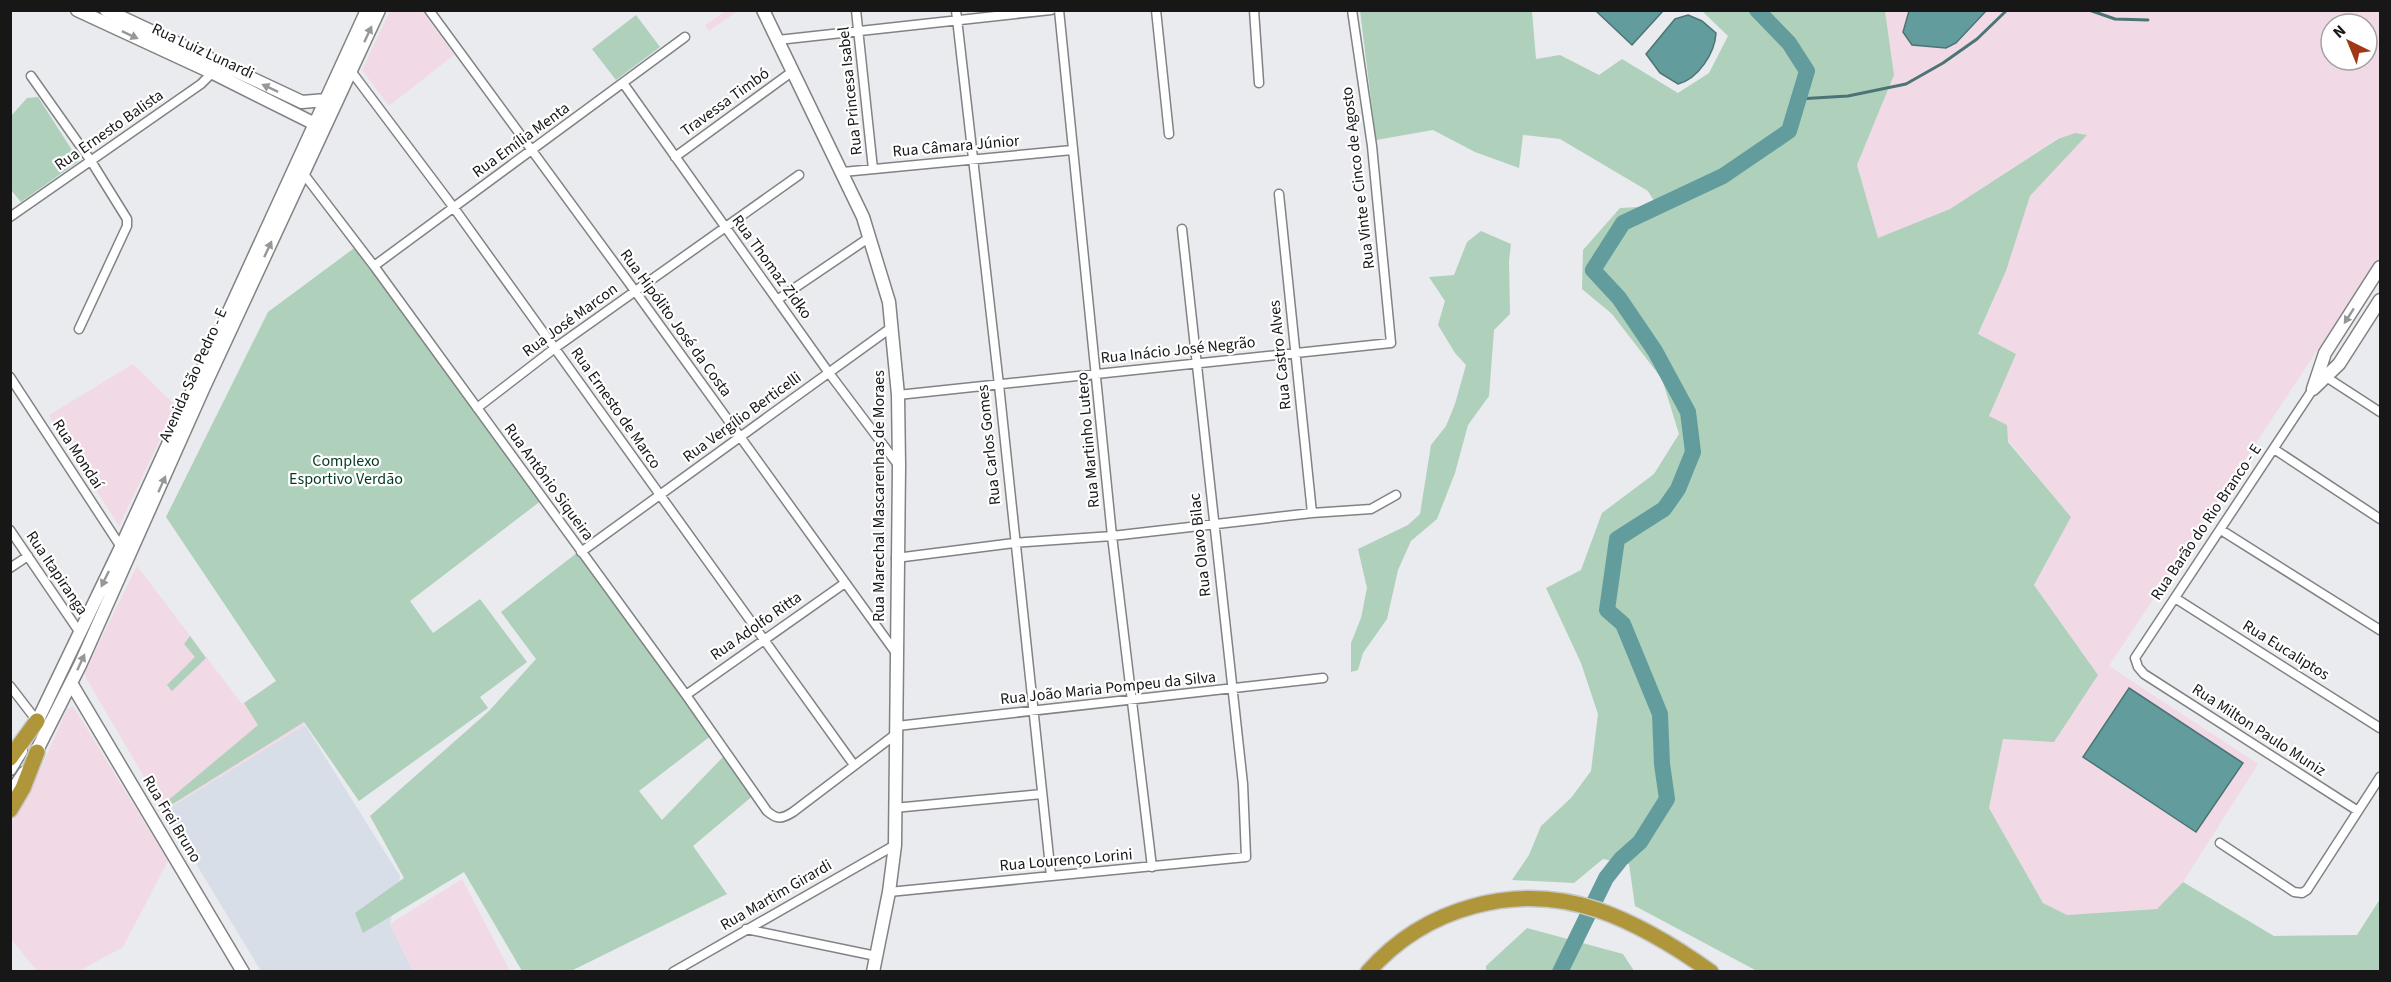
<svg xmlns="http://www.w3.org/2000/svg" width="2391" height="982" font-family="'Source Sans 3',sans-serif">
	<rect width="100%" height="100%" fill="#e9ebee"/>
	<path fill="#d8dee7" d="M305 725 400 876 390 924 412 969 408 972 261 971 164 811Z"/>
	<path fill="#f1dae6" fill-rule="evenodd" d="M727 10 738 11 709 31 705 25Z
		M390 11H422L454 55 389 106 362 70Z
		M1885 11H2380V255L2109 666 2258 764 2183 882 2157 909 2067 915 2043 903 1989 808 2003 739 2098 675 2034 585 2071 517 1988 416 2016 354 1978 335 2006 271 2030 196 2086 135 2057 139 1950 209 1878 238 1857 165 1894 75ZM2331 24H2367V60H2331Z
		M133 364 176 406 119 526 49 415Z
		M137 566 242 704 276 681 305 725 164 811 86 678 85 671Z
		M73 706 168 861 123 947 79 971H37L11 939V824L41 768 67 709Z
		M462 879 510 971H408L412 969 390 924Z"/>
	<path fill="#afd0bb" d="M1360 11H1532L1536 59 1560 55 1599 75 1622 59 1678 93 1709 73 1728 36 1702 11H1885L1894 75 1857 165 1878 238 1950 209 2058 139 2075 133 2087 135 2030 196 2006 271 1978 334 2016 354 1989 416 2007 425 2008 442 2071 517 2034 585 2098 675 2054 742 2003 739 1989 808 2043 903 2067 915 2157 909 2183 882 2274 936 2357 935 2380 899V971H1757L1635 906 1629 864 1603 859 1574 883 1512 880 1529 855 1541 826 1571 798 1591 771 1598 714 1581 663 1546 588 1581 570 1602 513 1654 474 1679 434 1662 379 1612 314 1582 289 1583 250 1620 208 1657 206 1648 191 1560 139 1523 135 1519 168 1475 152 1433 130 1376 140Z
		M636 15 660 47 616 80 592 49Z
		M38 97 79 161 21 202 11 190V116L27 98Z
		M1481 231 1511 244 1509 261 1510 314 1494 330 1489 396 1468 425 1455 473 1437 519 1411 541 1398 570 1387 619 1363 653 1358 670 1351 672V643L1361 618 1367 588 1358 549 1408 525 1420 514 1431 445 1446 426 1455 404 1466 365 1455 353 1438 325 1445 301 1429 277 1454 275 1467 242Z
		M357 246 542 500 410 601 433 633 480 599 527 662 480 697 488 708 359 801 304 722 168 807 165 803 258 725 244 703 276 681 166 517 268 312Z
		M578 552 712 735 639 791 662 820 724 756 755 794 693 846 727 894 571 971H522L464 872 363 933 355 913 404 878 370 816 489 711 536 659 501 612Z
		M190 636 206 658 172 691 167 685 195 657 184 644Z
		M1527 928 1623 954 1634 971H1486V966Z"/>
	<path fill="#629c9c" stroke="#4c7474" stroke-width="1.5" d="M1596 11H1663L1632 45Z
		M1909 11V10L1986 11 1956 43 1946 48 1912 45 1903 32Z
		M1688 15 1702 21 1716 33C1715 53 1698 79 1678 84L1660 73 1646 54 1675 19Z
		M2129 688 2243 763 2196 832 2083 757Z"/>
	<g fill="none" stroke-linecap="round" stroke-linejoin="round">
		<path stroke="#4c7474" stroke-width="3" d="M2089 10 2115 19 2148 20
			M1798 99 1848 96 1906 84 1943 63 1977 39 2007 10"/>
		<path stroke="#629c9c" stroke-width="16" d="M1560 972 1606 878 1621 859 1640 842 1667 799 1662 764 1660 714 1623 624 1607 610 1617 539 1664 509 1678 489 1693 452 1688 412 1655 351 1619 298 1593 270 1623 223 1723 176 1789 131 1807 71 1789 43 1757 10"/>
		<g stroke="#808284" stroke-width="11">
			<path id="street" d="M429 10 635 291 896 653
				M856 10 873 169
				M956 10 999 385 1051 876
				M1059 10 1112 536 1152 867
				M1156 10 1169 134
				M1254 10 1259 83
				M778 40 1051 10
				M351 71 454 208 854 765
				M31 76 91 161 127 219V226L79 329
				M623 83 829 373 899 466
				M675 157 793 71
				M843 172 1072 150
				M303 173 374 266 686 695 767 811C777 820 782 819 793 812L896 734
				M1279 194 1312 513
				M10 217 201 84 215 70
				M374 266 685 37
				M777 300 870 237
				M2323 375 2380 412
				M10 377 121 547
				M2313 389 2135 658 2138 667 2144 674 2358 811
				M898 395 1391 343 1372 146 1352 10
				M477 408 555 348 799 175
				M2274 449 2380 519
				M10 530 80 633
				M2221 530 2380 630
				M581 552 892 327
				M896 558 1014 543 1112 536 1312 513 1371 509 1396 495
				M10 568 28 556
				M2175 598 2380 728
				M10 686 37 721
				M686 695 845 583
				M897 726 1323 678
				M894 808 1042 794
				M2220 843 2294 892 2302 893 2307 890 2380 777
				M889 892 1246 857 1243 784 1182 229
				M746 929 876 956
				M673 972 895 845"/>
		</g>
		<g stroke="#808284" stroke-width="15">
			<path id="secondary" d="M77 10 213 73 315 124
				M106 10 302 102 326 100
				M763 10 863 217 889 302 898 395 899 466 895 845 889 892 873 972
				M2313 389 2325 353 2380 267
				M2313 389 2339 364 2380 300
				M71 683 243 972
				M34 728 121 547 367 10
				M33 758 80 665 204 387 379 10
				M10 769 21 751
				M10 794 24 773"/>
		</g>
		<g stroke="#c7c7c8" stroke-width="18">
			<path id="highway" d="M10 758 37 721
				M10 810 23 788 37 752
				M1368 972C1425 907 1516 882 1598 910 1639 924 1676 947 1711 972"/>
		</g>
		<use href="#street" stroke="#fff" stroke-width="8"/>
		<use href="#secondary" stroke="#fff" stroke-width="12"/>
		<use href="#highway" stroke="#b0963b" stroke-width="15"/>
	</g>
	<defs><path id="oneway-solid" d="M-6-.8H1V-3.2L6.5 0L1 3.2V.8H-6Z" transform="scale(1.5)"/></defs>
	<g fill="#979797">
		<use href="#oneway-solid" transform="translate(368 34) rotate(-65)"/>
		<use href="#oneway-solid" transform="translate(130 35) rotate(25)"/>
		<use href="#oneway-solid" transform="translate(270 88) rotate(-155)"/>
		<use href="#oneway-solid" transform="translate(268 249) rotate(-65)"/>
		<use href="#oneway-solid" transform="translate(2349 316) rotate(123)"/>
		<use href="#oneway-solid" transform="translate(162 484) rotate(-66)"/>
		<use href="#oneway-solid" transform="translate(105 579) rotate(116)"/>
		<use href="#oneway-solid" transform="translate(81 662) rotate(-65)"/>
	</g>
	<g text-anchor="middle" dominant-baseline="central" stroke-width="4.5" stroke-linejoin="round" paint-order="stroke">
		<g font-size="16" fill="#171718" stroke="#fff">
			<text transform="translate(203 51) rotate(25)">Rua Luiz Lunardi</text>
			<text transform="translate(850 91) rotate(-96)">Rua Princesa Isabel</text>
			<text transform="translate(725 102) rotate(-36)">Travessa Timbó</text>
			<text transform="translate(109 130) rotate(-35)">Rua Ernesto Balista</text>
			<text transform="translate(521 140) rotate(-36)">Rua Emília Menta</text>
			<text transform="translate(956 146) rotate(-5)">Rua Câmara Júnior</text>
			<text transform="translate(1358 178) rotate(-97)">Rua Vinte e Cinco de Agosto</text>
			<text transform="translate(772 267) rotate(54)">Rua Thomaz Zidko</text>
			<text transform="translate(570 320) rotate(-36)">Rua José Marcon</text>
			<text transform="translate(676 323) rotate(54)">Rua Hipólito José da Costa</text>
			<text transform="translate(1178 350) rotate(-6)">Rua Inácio José Negrão</text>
			<text transform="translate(1280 355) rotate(-96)">Rua Castro Alves</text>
			<text transform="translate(193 375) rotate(-66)">Avenida São Pedro - E</text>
			<text transform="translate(616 408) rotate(55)">Rua Ernesto de Marco</text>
			<text transform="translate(742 417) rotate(-36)">Rua Vergílio Berticelli</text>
			<text transform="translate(1088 440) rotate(-95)">Rua Martinho Lutero</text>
			<text transform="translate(989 445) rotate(-96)">Rua Carlos Gomes</text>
			<text transform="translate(78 454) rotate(57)">Rua Mondaí</text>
			<text transform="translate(549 482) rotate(54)">Rua Antônio Siqueira</text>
			<text transform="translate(879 496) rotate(-90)">Rua Marechal Mascarenhas de Moraes</text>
			<text transform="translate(2206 522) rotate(-56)">Rua Barão do Rio Branco - E</text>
			<text transform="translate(1200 545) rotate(-96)">Rua Olavo Bilac</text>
			<text transform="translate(57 573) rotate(56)">Rua Itapiranga</text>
			<text transform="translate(756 626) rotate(-35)">Rua Adolfo Ritta</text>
			<text transform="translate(2286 650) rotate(32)">Rua Eucaliptos</text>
			<text transform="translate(1108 688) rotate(-6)">Rua João Maria Pompeu da Silva</text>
			<text transform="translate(2259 730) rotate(33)">Rua Milton Paulo Muniz</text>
			<text transform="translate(172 819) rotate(59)">Rua Frei Bruno</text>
			<text transform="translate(1066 860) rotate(-5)">Rua Lourenço Lorini</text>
			<text transform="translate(776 895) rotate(-30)">Rua Martim Girardi</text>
		</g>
		<g font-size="16" fill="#013a20" stroke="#fff">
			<text x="346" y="461">Complexo<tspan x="346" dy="18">Esportivo Verdão</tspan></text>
		</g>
	</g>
	<rect width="2391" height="982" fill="none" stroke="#171718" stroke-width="24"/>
	<g transform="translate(2349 42) rotate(317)"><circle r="28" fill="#ffffff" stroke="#a2a2a3" stroke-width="1.5"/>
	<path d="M0-4.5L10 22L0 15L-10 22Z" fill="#a03818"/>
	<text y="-9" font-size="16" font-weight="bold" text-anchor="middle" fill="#171718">N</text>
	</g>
</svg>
